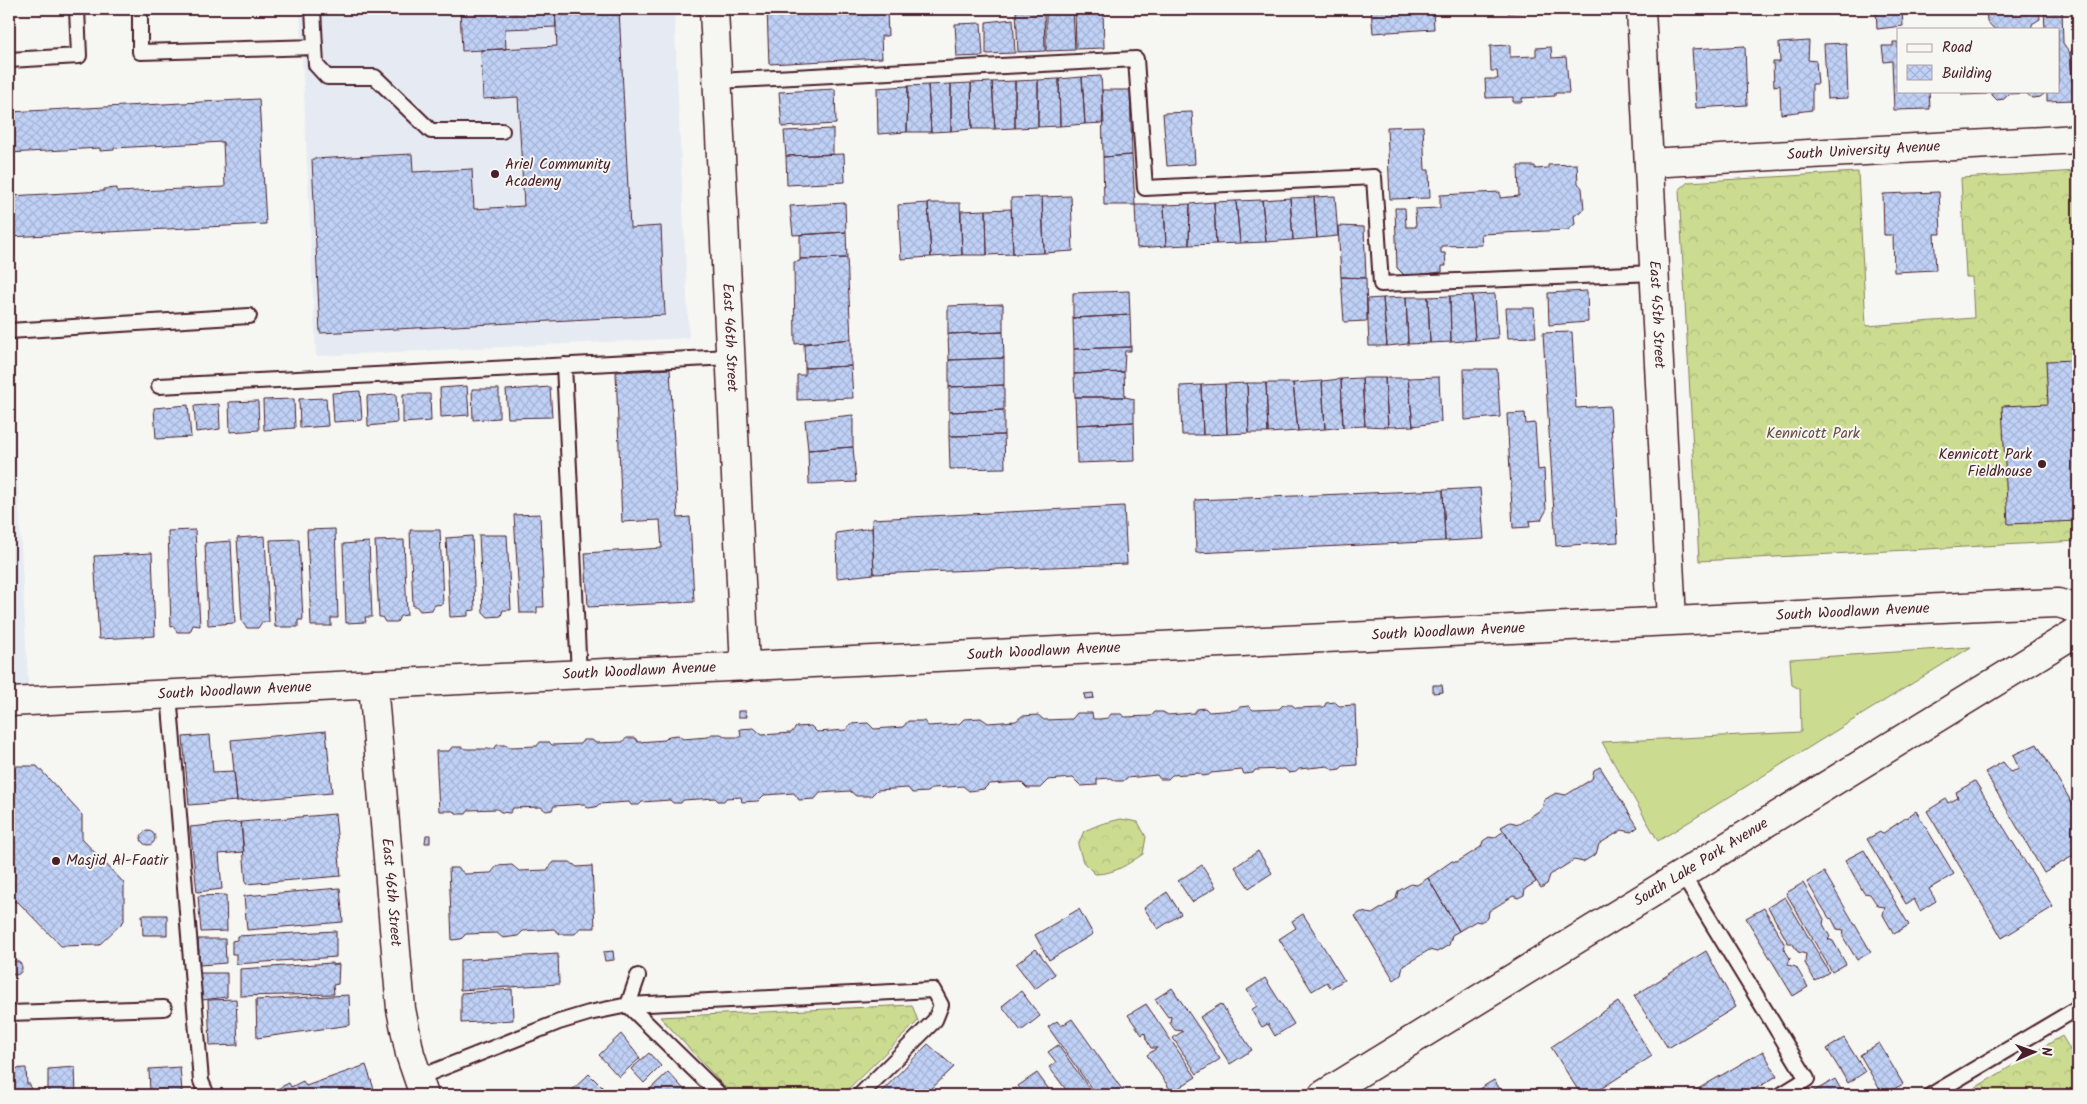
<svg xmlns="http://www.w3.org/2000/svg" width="2087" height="1104" font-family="Kalam,sans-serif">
	<defs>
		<pattern id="forest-crowns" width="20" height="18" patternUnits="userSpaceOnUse" patternTransform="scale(1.25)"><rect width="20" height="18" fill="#cbdc91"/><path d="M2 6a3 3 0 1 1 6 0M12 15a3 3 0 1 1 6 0" fill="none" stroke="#b0bc7d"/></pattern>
		<pattern id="building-cross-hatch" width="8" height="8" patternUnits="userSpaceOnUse" patternTransform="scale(1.25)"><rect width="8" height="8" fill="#bfd1f6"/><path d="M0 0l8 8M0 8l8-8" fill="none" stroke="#a6b3d3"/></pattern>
	</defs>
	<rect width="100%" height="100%" fill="#f6f6f2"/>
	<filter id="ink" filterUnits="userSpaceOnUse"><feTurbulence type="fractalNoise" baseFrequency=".02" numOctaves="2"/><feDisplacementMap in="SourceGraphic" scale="10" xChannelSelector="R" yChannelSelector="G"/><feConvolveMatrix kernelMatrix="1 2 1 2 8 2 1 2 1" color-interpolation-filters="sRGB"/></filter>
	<g filter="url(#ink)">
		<path fill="#e6ebf3" d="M300 9H674L689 338 316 356Z
			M9 374H12L29 701 9 702Z"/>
		<path fill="#cbdc91" stroke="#8a7e5e" d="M1971 647 1658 841 1602 742 1801 732 1800 689 1792 685 1790 659Z"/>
		<path fill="url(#forest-crowns)" stroke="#8a7e5e" d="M2078 171V541L1699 561 1679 190 1688 182 1858 172 1866 326 1974 318 1972 277H1966L1961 178Z
			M1121 819 1138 822 1146 837 1143 854C1128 864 1115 874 1095 874L1083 862 1078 845 1084 831 1101 824Z
			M912 1005 918 1021 842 1095H732L660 1017Z
			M2062 1036 2078 1063V1095H1963Z"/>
		<path fill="url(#building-cross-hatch)" stroke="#4a1f2b" d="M460 9H555L556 27 505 29 506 49 462 51Z
			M555 9H619L630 228 661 226 665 315 320 333 312 159 412 154 413 172 472 169 474 209 524 206 518 97 483 99 481 50 557 46Z
			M767 9H887L888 36H881L882 58 769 64Z
			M1073 9 1075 50 1046 51V10Z
			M1075 9H1103L1104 48 1076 49Z
			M1371 9H1433L1434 29 1373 33Z
			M1507 9H1535V11L1508 13Z
			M1876 9H1902L1903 26 1877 29Z
			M1986 9H2039L2040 19 2032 24V29H1994L1987 21Z
			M2044 9H2062L2063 43 2070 53 2074 100 2047 101V91H2058V29H2045Z
			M2073 9H2078V99L2074 100 2070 53 2074 47Z
			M1044 10 1045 51 1018 52 1016 11Z
			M1013 19 1015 53 986 54V22Z
			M981 23 983 56 957 57 955 24Z
			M1809 41 1808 60 1816 61 1818 84H1812V110L1781 114 1780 85 1774 86 1773 62H1780L1779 43Z
			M1893 42H1898V91H1929L1930 109 1894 110 1892 61 1884 62 1882 46H1893Z
			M1846 43 1848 98 1827 99 1824 44Z
			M1510 45V57L1536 56V48L1551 47 1552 58 1566 57 1569 93H1555V96L1522 98V102H1513V97L1486 98 1485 79H1498L1497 71H1491L1490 46Z
			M1745 46 1747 105 1696 108 1692 49Z
			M1101 76 1104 123 1085 124 1082 77Z
			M1082 77 1085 124 1060 126 1059 79Z
			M1059 79 1060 126 1038 127V80Z
			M1038 80V127L1015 128V81Z
			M1015 81V128L995 129 992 82Z
			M992 82 995 129H972L971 83Z
			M971 83 972 129 951 131V84Z
			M951 84V131L931 132 928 85Z
			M928 85 931 132H907L908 86Z
			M908 86 907 132 878 134 877 88Z
			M835 89 836 124 782 127 779 92Z
			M1102 90H1130L1132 155 1103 157Z
			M1962 91H1987V94L1962 95Z
			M1992 91H2044V94L2040 97 2032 98 2026 93 2009 94 2004 99 1997 100 1992 95Z
			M259 99 266 224 9 237V196L104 191V189L117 188V192L225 187 223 142 114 148V150L100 151V148L9 153V112Z
			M1192 112 1195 164 1167 166 1163 113Z
			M1423 126 1425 170H1429L1430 198 1390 199 1387 127Z
			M833 129V154L786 156 784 131Z
			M844 154 845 182 787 185 786 156Z
			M1132 155 1135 205H1104L1103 157Z
			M1577 164 1578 183 1582 188 1584 209 1574 216 1575 224 1568 230 1481 234 1482 245 1441 246V253H1445L1446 266H1442V272L1405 276 1397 268 1395 208H1405L1406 227H1416L1415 209 1440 208V195L1500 192V198L1519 196 1518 166H1535V169L1548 168V165Z
			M1939 192 1941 234H1934L1936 270 1894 272 1893 235H1884L1883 194Z
			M1071 196 1073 251 1044 253 1042 197Z
			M1335 196 1338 236 1317 238 1314 197Z
			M1042 197 1044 253 1013 254 1011 198Z
			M1314 197 1317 238 1293 240 1290 198Z
			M1290 198 1293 240 1266 242 1262 200Z
			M1262 200 1266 242 1240 243 1236 201Z
			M1236 201 1240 243 1216 244 1214 202Z
			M1214 202 1216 244 1189 245 1190 204Z
			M845 203 846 232 793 235 790 206Z
			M928 203 931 257 901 259 898 205Z
			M928 203H960L962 255 931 257Z
			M1190 204 1189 245 1166 246 1164 205Z
			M1135 205H1164L1166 246 1137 248Z
			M1011 209 1013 254 987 255 986 210Z
			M986 210 987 255H962L961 211Z
			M1338 226 1364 227 1366 278 1341 277Z
			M846 232 847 258 800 259V235Z
			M847 258 851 339 795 344 794 262 800 261V259Z
			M1341 277 1366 278 1367 321 1344 322Z
			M1129 291 1130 315 1073 318V293Z
			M1587 291 1588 322 1549 325 1548 293Z
			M1495 294 1498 338 1475 340 1472 295Z
			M1472 295 1475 340 1451 342 1450 296Z
			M1450 296 1451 342 1430 343 1428 297Z
			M1406 297 1408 344 1387 346 1383 298Z
			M1406 297H1428L1430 343 1408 344Z
			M1383 298 1387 346H1369L1367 299Z
			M1003 304V332L948 334V306Z
			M1506 308H1534L1536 337 1508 338Z
			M1130 315 1131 347 1074 349 1073 318Z
			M1003 332 1004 358 949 360 948 334Z
			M1572 332 1576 408 1610 406 1618 542 1556 546 1543 333Z
			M851 339V366L805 368 804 344Z
			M1131 347V351H1125L1124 372 1074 374V349Z
			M1004 358V385L949 387V360Z
			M2078 360V521L2008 524 2002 406 2048 404 2046 361Z
			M851 366 853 398 797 400V375H805V368Z
			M670 369 678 518 690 517 694 602 588 607 585 553 662 548 660 520 622 522 616 372Z
			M1464 369H1497L1500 417 1465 420Z
			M1124 372 1125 397H1075L1074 374Z
			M1439 377 1441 422 1413 426 1408 378Z
			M1362 378H1385L1388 427 1365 426Z
			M1362 378 1365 426 1343 427 1341 379Z
			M1385 378H1408L1413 426 1388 427Z
			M1341 379 1343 427 1325 429 1322 381Z
			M1322 381 1325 429 1298 431 1293 383Z
			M1247 383H1266L1268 433H1249Z
			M1247 383 1249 433 1227 434 1225 384Z
			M1266 383H1293L1298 431 1268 433Z
			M1225 384 1227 434 1203 435 1201 385Z
			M1004 385V410L949 412V387Z
			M1201 385 1203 435H1182L1180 386Z
			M467 386 469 415 441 417 440 388Z
			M550 387 552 417 508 418 506 390Z
			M472 389H499V418L473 420Z
			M360 391 362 420 334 422 332 393Z
			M396 394 397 423 368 426 367 396Z
			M403 394H430L431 421 403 423Z
			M1075 397H1125L1134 399V422L1076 425Z
			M326 398 328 426 300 428 299 399Z
			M294 399 295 428 264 430 263 400Z
			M258 401 259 430 230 432 229 402Z
			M219 404 220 429 196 432 194 406Z
			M188 405 191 437 156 439 154 408Z
			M1004 410V435L949 436V412Z
			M1525 413 1526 424 1535 423 1538 470 1544 469 1546 511 1541 520 1529 521 1530 527 1513 528 1507 414Z
			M853 415V447L808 450 805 420Z
			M1134 422 1135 461 1077 463 1076 425Z
			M1004 435 1005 468 950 469 949 436Z
			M853 447 856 482 809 484 808 450Z
			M1480 488 1484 539 1445 541 1443 490Z
			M1443 490 1445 541 1196 553 1195 500Z
			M1124 506 1127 564 874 574 872 519Z
			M540 514 544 607H537V613H520L514 515Z
			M872 528 874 574 837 578 836 533Z
			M335 529 338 618H331V626H311L307 530Z
			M195 530 200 626 193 625 190 632H177L173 626 171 627 168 531Z
			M410 530H440L443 604 435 605 432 610 420 611 416 606H413Z
			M479 535H507L511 610H503L501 616 488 617 483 612Z
			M265 536 269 622H262L258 628H247L242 622 237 538Z
			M472 536 475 610 468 611V616L450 617 446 538Z
			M299 539 303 620H298V627H275L270 540Z
			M404 540 407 615 400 616 397 622H385L382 617H379L375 541Z
			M231 541 235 623 208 625 205 543Z
			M369 542 372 617H365L366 622 346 623 343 544Z
			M152 553 155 636 99 639 94 556Z
			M1433 685H1442L1443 692 1433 693Z
			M1093 693 1094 698 1085 699 1084 694Z
			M1335 702 1339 706 1355 705 1357 765 1343 766 1340 769 1333 770 1328 766 1299 769 1296 772 1289 773 1285 769 1255 770 1253 773 1244 774 1242 770 1211 773 1209 775 1203 776 1199 773 1172 775 1168 779H1160L1157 775 1127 778 1123 781H1116L1111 778 1097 779V785L1081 786 1073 778 1048 780 1040 788H1027L1021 782 989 784 984 789 969 791 963 786 933 788 928 792 912 793 908 788 877 790 871 796H856L850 791 820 793 815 799 799 800 794 793 764 795 758 801 742 802 741 797 726 798 724 801H718L715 798 683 800 681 803H673L670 800 642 802 639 805H631L629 802 599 804 596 807 588 808 585 804 554 806 552 810 546 811 541 807 513 808 510 813 501 812 497 809 469 810 466 814H458L453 811H439L436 751H449L452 747H462L466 749H494L497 745H506L510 747 537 746 540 742H549L552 745 580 744 583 740H592L596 743 622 742 627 738H635L638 742 665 740 669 736 678 735 683 739 708 737 712 734H721L726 737H741L740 729 754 728 762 735 791 733 796 727 811 726 817 732 846 730 850 724 868 723 874 729 903 727 908 721H924L928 726 959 724 964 719 981 718 988 723 1016 721 1022 716 1038 715 1044 720 1072 719 1077 713H1092L1093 719H1100L1108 718 1111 714H1121L1125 717 1151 716 1155 712H1163L1168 715 1194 713 1197 709 1205 708 1209 712 1236 710 1240 707 1249 706 1253 710 1279 709 1283 705H1292L1296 708 1324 707 1326 703Z
			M738 711H746L747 717H738Z
			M326 731 332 793 237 801 231 740Z
			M210 735 213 772 234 771 237 801 189 805 183 737Z
			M2037 744 2078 813V853L2044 873 1985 772 2003 762 2011 772 2019 769 2013 755Z
			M9 766H37L82 815V839L124 883V921L99 945 61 946 18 902H9Z
			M1600 767 1638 827 1631 832 1622 830 1599 844 1596 854 1583 862 1574 860 1550 875 1547 884 1541 888 1501 827 1510 822 1519 824 1542 809 1544 800 1556 793 1566 795 1592 779 1594 770Z
			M1975 781 2053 907 2002 938 1927 811 1946 799 1948 803 1958 798 1956 792Z
			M1916 811 1954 874 1929 889 1936 901 1920 911 1914 899 1906 904 1867 839 1880 832 1882 834Z
			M335 814 341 876 246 884 241 822Z
			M241 822 244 852 219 854 222 889 197 892 190 827Z
			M1504 831 1536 882 1525 889 1524 895 1518 898 1513 896 1489 911 1488 918 1480 922 1476 921 1459 931 1428 878 1452 861 1457 862 1481 847 1483 841 1489 837 1494 838Z
			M141 838a7 7 0 1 1 14 0a7 7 0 1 1-14 0Z
			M426 835H430V843H425Z
			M1864 850 1909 925 1894 934 1883 915 1885 907 1878 906 1870 894 1864 893 1845 860Z
			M1258 851 1272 873 1249 888 1235 867Z
			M554 862H570L577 867 592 866 595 928H580L575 934H560L554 929 523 931 518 936 503 938 497 933 466 934 461 939 452 940 449 868H458L465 874 491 873 497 866 512 865 519 871 547 870Z
			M1202 865 1216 887 1192 902 1178 881Z
			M1824 872 1871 952 1857 960 1843 937 1844 930 1837 929 1832 919 1829 918 1807 882Z
			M1428 878 1459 931 1452 935 1449 945 1437 952 1429 950 1403 966 1401 975 1394 980 1355 916 1361 912 1372 914 1396 899 1398 891 1411 884 1417 885Z
			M1803 883 1824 919 1823 924 1830 937 1828 939 1833 941 1846 964 1832 972 1786 893Z
			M340 888 343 922 247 930 244 896Z
			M1167 892 1181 914 1158 929 1144 908Z
			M226 895 227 931 201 932 198 896Z
			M1785 897 1829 972 1815 981 1805 963 1806 954 1798 952 1792 943H1788L1768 907Z
			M1764 908 1785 945 1784 949 1790 958 1788 965 1796 967 1808 987 1793 996 1746 918Z
			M1079 909 1093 934 1049 960 1035 935Z
			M1303 914 1344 980 1331 988 1327 982 1312 991 1279 939 1296 928 1292 921Z
			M142 915H167V935H143Z
			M336 931V957L236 964V954H232V941L237 940V936Z
			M198 939H225L226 963 200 965Z
			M1036 949 1055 974 1035 989 1016 964Z
			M613 951 614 960 605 961 603 952Z
			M1706 951 1736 1007 1668 1048 1634 996Z
			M558 954 559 984 460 990V960Z
			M8 968a7 7 0 1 1 14 0a7 7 0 1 1-14 0Z
			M332 963V965L339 964 338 984 333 985 334 994 240 996V969Z
			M200 973H227V997L202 1000Z
			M1265 978 1294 1024 1275 1036 1268 1024 1262 1027 1251 1010 1257 1006 1247 990Z
			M1172 988 1220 1059 1197 1074 1173 1038 1183 1031 1175 1030 1170 1023 1171 1016 1168 1017 1155 999Z
			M512 989 513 1020 461 1023V993Z
			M1021 991 1040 1016 1021 1031 1002 1006Z
			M349 995 350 1025 257 1038 256 1000Z
			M236 999 238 1045 210 1046 208 1000Z
			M1618 1002 1652 1056 1591 1095H1581L1551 1047Z
			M1146 1004 1196 1077 1172 1092 1147 1055 1157 1048H1151L1146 1039 1145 1033 1142 1035 1128 1015Z
			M1221 1004 1252 1050 1230 1064 1200 1017Z
			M1072 1019 1126 1095H1096L1048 1027 1057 1021 1061 1026Z
			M621 1034 640 1058 619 1077 599 1055Z
			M1844 1038 1865 1072 1848 1083 1827 1049Z
			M2078 1040V1055L2071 1044Z
			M1879 1043 1903 1084 1883 1095 1860 1055Z
			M928 1044 954 1067 925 1095H878Z
			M1058 1045 1094 1095H1070L1049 1067 1056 1062 1048 1052Z
			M1763 1051 1777 1076 1745 1095H1692L1691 1093Z
			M649 1053 661 1066 644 1083 631 1069Z
			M366 1065 376 1095H273L271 1092 289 1083 291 1087 303 1081 306 1086Z
			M75 1067 76 1095H9V1069L26 1068 27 1084H30L31 1093H48V1069Z
			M180 1067 182 1092 150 1093 149 1069Z
			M668 1072 689 1095H646L649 1090Z
			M1037 1073 1053 1095H1025L1018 1086Z
			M589 1074 604 1089 598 1095H567Z
			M1835 1079 1844 1095H1815L1813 1092Z
			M1494 1080 1504 1095H1469Z
			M1016 1088 1021 1095H1006Z
			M245 1089 248 1095H230Z
			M604 1089 610 1095H598Z"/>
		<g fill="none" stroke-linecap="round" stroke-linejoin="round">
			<g stroke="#4a1f2b" stroke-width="18">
				<path id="service" d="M140 9V52L315 47
					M313 9 316 65 327 77H375L431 131H502
					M9 60 79 56 77 9
					M717 81 1136 59 1145 188 1374 177 1381 284 1655 273
					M9 331 249 316
					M564 365 579 675
					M159 386 730 357
					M169 694 201 1081 207 1095
					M1682 874 1807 1079 1781 1095
					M638 976 628 1005 720 1095
					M9 1013 164 1008
					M417 1078 559 1022 589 1013 628 1005 933 990 941 1005 935 1020 860 1095
					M1931 1095 2078 1008"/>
			</g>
			<g stroke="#4a1f2b" stroke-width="31">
				<g id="minor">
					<path id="s1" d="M714 9 745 667"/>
					<path id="s2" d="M1641 9 1672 620"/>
					<path id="s3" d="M1649 163 2078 139"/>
					<path id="s4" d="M373 684 401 1009 410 1054 424 1095"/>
				</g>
			</g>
			<g stroke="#4a1f2b" stroke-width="31">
				<g id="tertiary">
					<path id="s5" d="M9 702 2003 605 2058 603 2078 609"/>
					<path id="s6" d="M1323 1095 2078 631"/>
				</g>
			</g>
			<use href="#service" stroke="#f6f6f2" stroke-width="14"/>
			<use href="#minor" stroke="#f6f6f2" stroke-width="28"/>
			<use href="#tertiary" stroke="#f6f6f2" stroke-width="28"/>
		</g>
	</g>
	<g fill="#4a1f2b" stroke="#f6f6f2" stroke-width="2">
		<circle cx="495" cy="174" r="5"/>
		<circle cx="2042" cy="464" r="5"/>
		<circle cx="56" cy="861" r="5"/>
	</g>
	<g text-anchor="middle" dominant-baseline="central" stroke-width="4" stroke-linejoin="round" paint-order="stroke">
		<g font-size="15" fill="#4a1f2b" stroke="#f6f6f2">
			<text stroke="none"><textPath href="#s3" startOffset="215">South University Avenue</textPath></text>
			<text stroke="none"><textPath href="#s2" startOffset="306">East 45th Street</textPath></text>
			<text stroke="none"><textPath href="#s1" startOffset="329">East 46th Street</textPath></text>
			<text stroke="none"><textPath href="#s5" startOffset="1846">South Woodlawn Avenue</textPath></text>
			<text stroke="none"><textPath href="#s5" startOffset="1441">South Woodlawn Avenue</textPath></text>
			<text stroke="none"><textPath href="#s5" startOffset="1036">South Woodlawn Avenue</textPath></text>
			<text stroke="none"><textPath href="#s5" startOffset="631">South Woodlawn Avenue</textPath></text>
			<text stroke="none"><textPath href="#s5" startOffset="226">South Woodlawn Avenue</textPath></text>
			<text stroke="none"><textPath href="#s6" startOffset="444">South Lake Park Avenue</textPath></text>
			<text stroke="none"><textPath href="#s4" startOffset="209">East 46th Street</textPath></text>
		</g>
		<g font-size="15" fill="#4a1f2b" stroke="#f6f6f2" text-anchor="start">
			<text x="505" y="165">Ariel Community<tspan x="505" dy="17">Academy</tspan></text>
			<text x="2032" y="455" text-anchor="end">Kennicott Park<tspan x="2032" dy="17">Fieldhouse</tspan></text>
			<text x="66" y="861">Masjid Al-Faatir</text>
		</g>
		<g font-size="15" fill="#6a4e44" stroke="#f6f6f2">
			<text x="1813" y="434">Kennicott Park</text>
		</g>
	</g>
	<rect width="2087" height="1104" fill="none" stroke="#f6f6f2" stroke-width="30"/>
	<rect x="15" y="15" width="2057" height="1074" fill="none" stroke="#4a1f2b" stroke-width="2" filter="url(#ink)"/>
	<rect x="1897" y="28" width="162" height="65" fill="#f6f6f2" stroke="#b1a0a2"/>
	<rect x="1907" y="44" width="25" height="8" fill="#f6f6f2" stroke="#b1a0a2"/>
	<text x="1942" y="52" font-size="15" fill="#4a1f2b">Road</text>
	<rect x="1907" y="65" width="25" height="15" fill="url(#building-cross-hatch)" stroke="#b1a0a2"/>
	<text x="1942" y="78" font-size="15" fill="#4a1f2b">Building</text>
	<g transform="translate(2034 1052) rotate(88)" stroke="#f6f6f2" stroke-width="4" paint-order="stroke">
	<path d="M0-4L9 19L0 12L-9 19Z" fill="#4a1f2b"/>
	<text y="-8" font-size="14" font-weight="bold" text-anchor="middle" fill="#4a1f2b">N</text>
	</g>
</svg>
